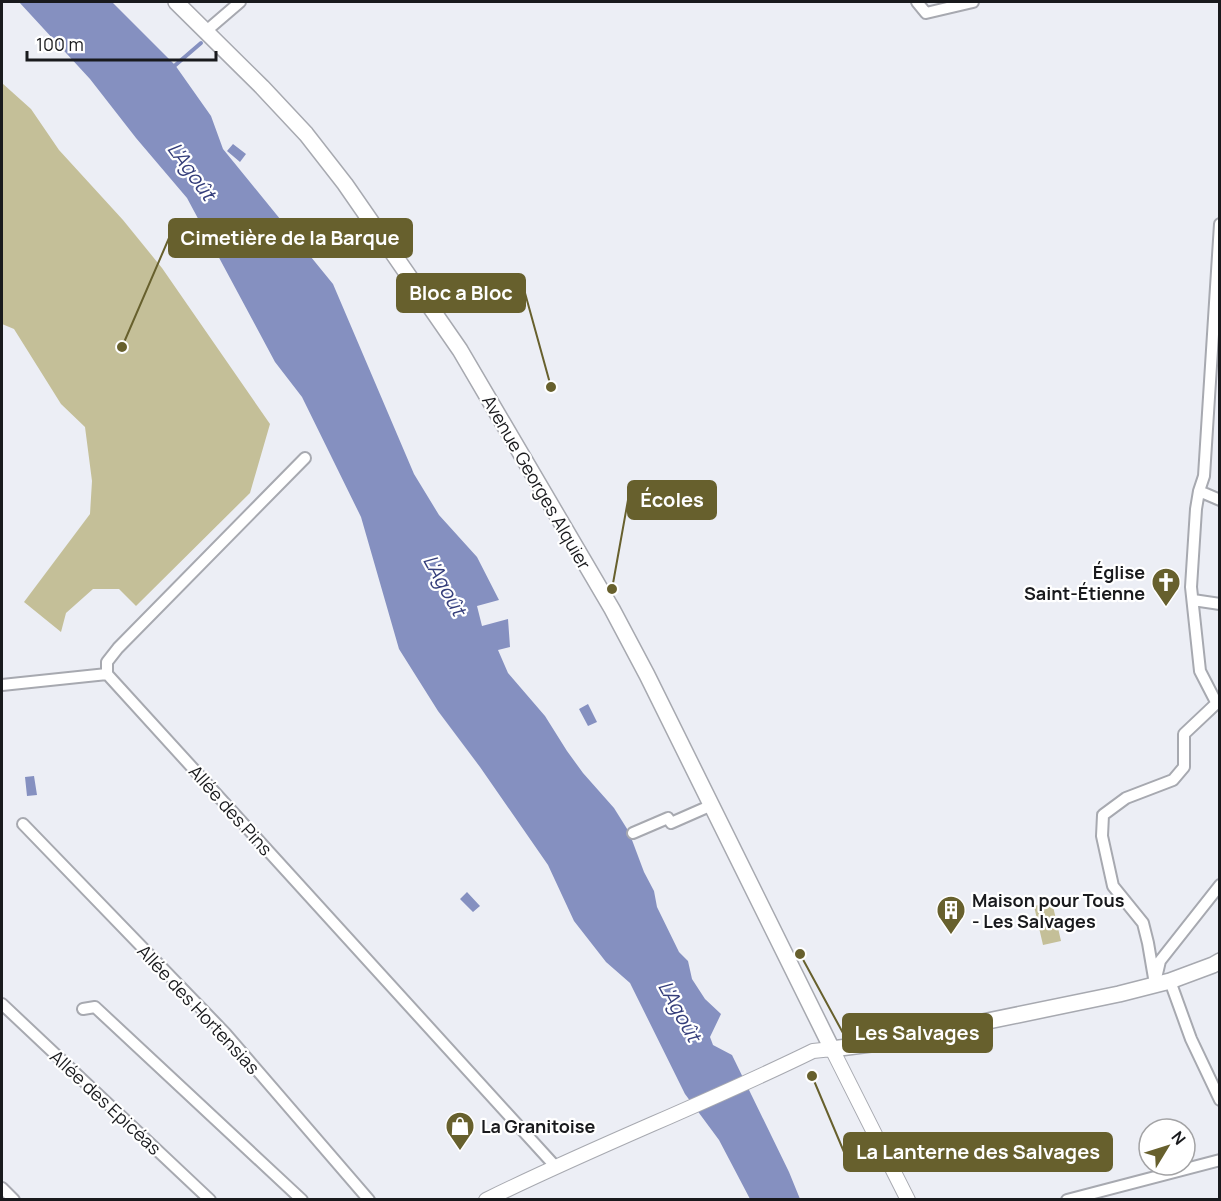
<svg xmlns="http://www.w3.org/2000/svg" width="1221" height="1201" font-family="Manrope,sans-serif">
	<rect width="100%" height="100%" fill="#eceef5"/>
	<path fill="#c4bf98" d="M2 83 31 109 59 150 123 220 162 268 270 424 250 493 136 606 119 589H93L66 613 61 632 24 602 90 514 92 481 85 427 61 404 14 329 2 324Z
		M1052 902 1061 941 1043 945 1034 906Z"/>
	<path fill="#8590c0" d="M19 2H112L175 65 211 116 223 149 333 284 414 474 439 515 477 557 499 600 477 606 482 626 508 619 510 647 498 650 508 673 545 716 567 751 583 773 614 808 629 832 644 872 654 891 657 907 679 952 688 961 692 979 705 999 721 1014 710 1037 713 1045 732 1055 789 1172 800 1199H750L719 1140 685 1094 630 983 606 962 574 921 548 865 480 767 438 711 399 649 361 517 302 397 275 362 187 198 136 138 90 79Z
		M233 144 246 154 240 162 227 151Z
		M588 704 597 722 588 726 579 709Z
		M34 776 37 795 27 796 25 777Z
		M467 892 480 906 473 912 460 899Z"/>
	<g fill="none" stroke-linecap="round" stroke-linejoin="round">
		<path stroke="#8590c0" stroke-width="4" d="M172 68 201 43"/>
		<g stroke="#a7a9b0" stroke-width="14">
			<path id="minor" d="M917 2 926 13 973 2
				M205 32 240 2
				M305 458 118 648 107 662V674L555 1166
				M1199 491 1220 500
				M1193 600 1220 604
				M2 685 107 674
				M1216 702 1200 671 1191 587 1196 509 1199 491 1204 476 1220 224
				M23 824 225 1033 369 1200
				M633 833 668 818 671 823 712 805
				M1156 978 1160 961 1220 885
				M1170 981 1191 1039 1220 1100
				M1155 984 1148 943 1143 923 1113 886 1102 836 1103 815 1126 798 1173 780 1184 767V734L1220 700
				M2 1004 210 1200
				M83 1009 95 1007 302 1200
				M2 1188 14 1200
				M1067 1200 1220 1160"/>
		</g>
		<g stroke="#a7a9b0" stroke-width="16">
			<path id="tertiary" d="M486 1200C593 1147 705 1104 813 1051L832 1049 908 1200"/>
		</g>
		<g stroke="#a7a9b0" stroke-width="18">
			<path id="secondary" d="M176 2 262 87 306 134 345 184 460 350 612 609 647 675 832 1049 886 1042 1119 994 1170 981 1213 965 1220 961"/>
		</g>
		<use href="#minor" stroke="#fff" stroke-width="10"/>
		<use href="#tertiary" stroke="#fff" stroke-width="14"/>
		<use href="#secondary" stroke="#fff" stroke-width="15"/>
	</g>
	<defs>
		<g id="church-pin" transform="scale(1.5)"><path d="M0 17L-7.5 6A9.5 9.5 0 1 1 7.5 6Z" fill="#67602d" stroke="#fff"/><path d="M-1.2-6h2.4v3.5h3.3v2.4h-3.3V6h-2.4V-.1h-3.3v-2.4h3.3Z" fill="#fff"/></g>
		<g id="building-pin" transform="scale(1.5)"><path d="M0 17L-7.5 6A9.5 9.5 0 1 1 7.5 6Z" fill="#67602d" stroke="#fff"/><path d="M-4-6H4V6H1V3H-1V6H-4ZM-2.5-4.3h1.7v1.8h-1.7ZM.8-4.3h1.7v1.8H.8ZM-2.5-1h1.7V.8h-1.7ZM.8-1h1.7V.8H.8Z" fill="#fff"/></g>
		<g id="shop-pin" transform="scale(1.5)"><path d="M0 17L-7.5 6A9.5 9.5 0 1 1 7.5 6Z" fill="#67602d" stroke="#fff"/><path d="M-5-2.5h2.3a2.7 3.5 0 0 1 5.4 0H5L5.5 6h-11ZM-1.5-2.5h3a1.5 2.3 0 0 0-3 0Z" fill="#fff"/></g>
	</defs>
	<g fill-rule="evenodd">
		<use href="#church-pin" x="1166" y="582"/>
		<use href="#building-pin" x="951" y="910"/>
		<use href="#shop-pin" x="460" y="1126"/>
	</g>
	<g text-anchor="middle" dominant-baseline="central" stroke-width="4.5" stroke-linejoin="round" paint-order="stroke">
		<g font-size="18" fill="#191a1d" stroke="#fff">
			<text transform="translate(537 482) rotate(60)">Avenue Georges Alquier</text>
			<text transform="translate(231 810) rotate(48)">Allée des Pins</text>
			<text transform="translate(199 1009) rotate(47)">Allée des Hortensias</text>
			<text transform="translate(106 1102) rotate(43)">Allée des Epicéas</text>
		</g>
		<g font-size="18" font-weight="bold" fill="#191a1d" stroke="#fff" text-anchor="start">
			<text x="1145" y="572" text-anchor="end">Église<tspan x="1145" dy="21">Saint-Étienne</tspan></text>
			<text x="972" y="900">Maison pour Tous<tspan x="972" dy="21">- Les Salvages</tspan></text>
			<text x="481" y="1126">La Granitoise</text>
		</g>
		<g font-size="20" font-style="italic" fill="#353e7b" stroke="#fff">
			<text transform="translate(192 171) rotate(54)">L'Agoût</text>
			<text transform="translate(445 585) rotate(61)">L'Agoût</text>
			<text transform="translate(680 1011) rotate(61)">L'Agoût</text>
		</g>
	</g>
	<path fill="none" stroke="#67602d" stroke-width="2" d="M122 347L169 238M551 387L525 293M612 589L628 500M800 954L843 1033M812 1076L844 1152"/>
	<g fill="#67602d" stroke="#fff" stroke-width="2">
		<circle cx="122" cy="347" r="6"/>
		<circle cx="551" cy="387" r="6"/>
		<circle cx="612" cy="589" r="6"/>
		<circle cx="800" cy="954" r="6"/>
		<circle cx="812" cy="1076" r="6"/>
	</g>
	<g fill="#67602d" stroke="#67602d" stroke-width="2">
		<rect x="169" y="219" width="243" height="38" rx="6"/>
		<rect x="397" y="274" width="128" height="38" rx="6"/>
		<rect x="628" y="481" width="88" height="38" rx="6"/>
		<rect x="843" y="1014" width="149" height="38" rx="6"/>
		<rect x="844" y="1133" width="268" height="38" rx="6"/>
	</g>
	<g font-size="20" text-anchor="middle" font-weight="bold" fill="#fff">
		<text x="290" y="245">Cimetière de la Barque</text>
		<text x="461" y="300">Bloc a Bloc</text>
		<text x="672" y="507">Écoles</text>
		<text x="917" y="1040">Les Salvages</text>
		<text x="978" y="1159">La Lanterne des Salvages</text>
	</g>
	<rect width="1221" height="1201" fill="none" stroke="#191a1d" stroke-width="6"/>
	<g transform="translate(1167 1147) rotate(52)"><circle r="28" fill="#ffffff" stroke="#a3a3a5" stroke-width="1.5"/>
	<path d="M0-4.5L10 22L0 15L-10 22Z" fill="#67602d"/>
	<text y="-9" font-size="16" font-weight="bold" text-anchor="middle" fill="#191a1d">N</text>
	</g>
	<path d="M27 51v9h189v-9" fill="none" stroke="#191a1d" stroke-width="3"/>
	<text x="36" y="51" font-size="18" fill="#191a1d" stroke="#ffffff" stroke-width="4.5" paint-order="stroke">100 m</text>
</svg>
